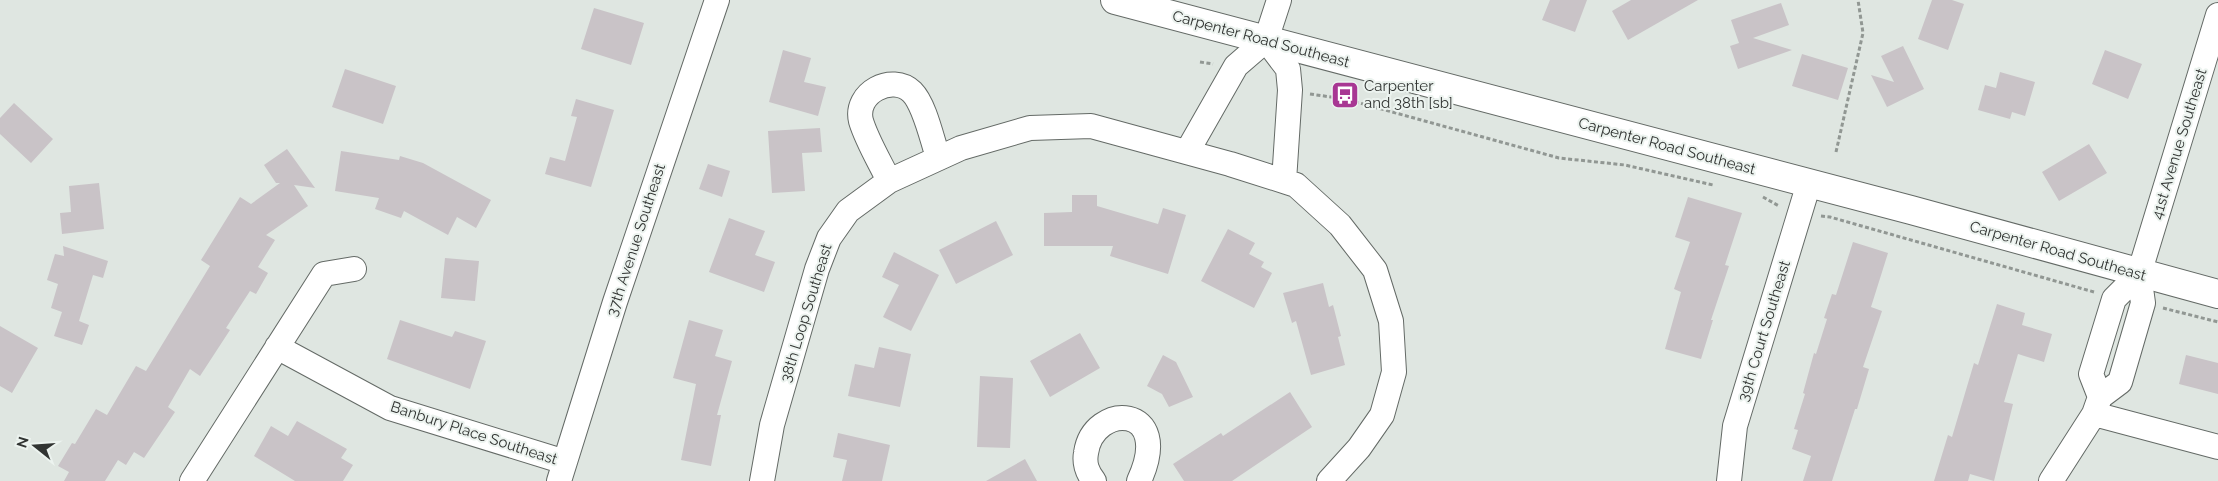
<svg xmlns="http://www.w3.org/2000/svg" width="2218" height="481" font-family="Raleway,sans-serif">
	<rect width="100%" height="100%" fill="#dfe6e1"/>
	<path fill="#c9c3c7" d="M1550 0H1587L1575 32 1542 20Z
		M1631 0H1698L1628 40 1612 11Z
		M1932 0H1952L1964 4 1948 50 1918 39Z
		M1781 3 1789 25 1753 38 1792 50 1738 69 1730 46 1739 43 1731 20Z
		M594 8 644 23 631 65 581 49Z
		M1903 46 1924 89 1887 107 1871 75 1894 82 1881 56Z
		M783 50 811 58 804 82 826 87 818 116 769 102Z
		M2105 50 2142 64 2128 99 2092 84Z
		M1802 54 1848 68 1838 100 1792 86Z
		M345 69 396 86 383 124 332 107Z
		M2000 72 2035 82 2025 116 2012 112 2010 119 1978 110 1985 85 1996 88Z
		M576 99 614 110 591 187 545 174 550 157 565 161 577 117 571 116Z
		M14 103 53 139 31 163 0 134V118Z
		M820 128 822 152 802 153 805 191 772 193 768 131Z
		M2089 144 2107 173 2059 201 2042 172Z
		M287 149 315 188 294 185 308 206 266 235 275 240 258 267 268 273 256 294 250 291 226 328 230 330 200 376 190 369 168 407 175 412 144 458 134 452 126 465 118 460 105 481H64L69 472 58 466 72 443 75 444 96 409 107 415 136 366 146 371 210 266 201 260 240 197 251 204 280 183H276L264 165Z
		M341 151 399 160 400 156 423 163 491 200 476 228 457 217 448 235 404 211 401 218 375 209 379 198 335 191Z
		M708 164 730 171 722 197 699 189Z
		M99 183 104 229 62 234 60 213 71 212 69 186Z
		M1072 195H1097V206L1158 224 1163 208 1186 215 1168 274 1110 256 1113 246H1044V213L1072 212Z
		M1688 197 1742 213 1725 265 1729 266 1711 320H1713L1701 359 1665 349 1681 292 1674 289 1690 242 1675 237Z
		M729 218 765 231 755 255 775 262 764 292 709 272Z
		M996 221 1013 255 956 284 939 250Z
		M1228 229 1255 243 1249 254 1264 262 1261 267 1272 273 1254 308 1201 281Z
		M1853 242 1888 253 1871 307 1882 311 1863 367 1869 369 1857 409H1855L1832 481H1803L1811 456 1792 449 1798 430 1794 429 1805 394 1803 393 1814 353 1816 354 1827 319 1824 318 1832 294 1836 295Z
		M63 246 108 261 103 278 93 275 79 321 89 325 82 345 54 336 62 312 51 308 58 284 47 280 55 254 64 256Z
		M894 252 939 275 911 331 883 317 899 285 882 277Z
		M445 258 479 261 475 301 441 298Z
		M1323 283 1329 307 1333 305 1341 336 1338 337 1345 365 1311 375 1296 321 1292 323 1283 293Z
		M1997 304 2025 313 2022 325 2052 334 2044 362 2018 354 2004 402 2013 404 1994 481 1970 474 1968 481H1934L1948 435 1952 437 1974 363 1978 365Z
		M400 320 452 337 455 331 486 341 470 389 387 359Z
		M689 320 723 330 715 356 732 361 717 415H721L711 466 681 460 696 384 673 378Z
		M0 326 38 348 12 393 0 386Z
		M1080 333 1100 368 1050 397 1030 361Z
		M879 347 911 354 900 407 848 396 855 364 874 368Z
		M1163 355 1176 362 1193 397 1169 407 1162 394 1147 386Z
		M2186 355 2218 363V394L2179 384Z
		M980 376 1013 378 1010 448 977 447Z
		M1290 392 1312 427 1232 481H1184L1173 464 1221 433 1223 436Z
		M297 421 347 449 341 458 353 465 343 481H295L254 456 271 426 288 436Z
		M838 433 890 445 882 481H842L847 460 833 457Z
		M1025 459 1037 481H986Z"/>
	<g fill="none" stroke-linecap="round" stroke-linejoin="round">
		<g stroke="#646a66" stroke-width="26">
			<path id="minor" d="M1266 40 1288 69 1290 90 1284 181
				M1187 152 1236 66 1266 40 1279 0
				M889 181C880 162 867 141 861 121 854 93 892 73 912 92 925 105 932 140 938 157
				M277 347 390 408 565 462
				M2100 397 2091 374 2114 299 2139 274
				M2094 414 2218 447
				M192 481 324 274 354 269
				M559 481 615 302 717 0
				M762 481 772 425 817 269 829 238 848 211 889 181 961 148 1030 128 1091 126 1230 164 1296 185 1340 225 1375 270 1391 321 1394 372 1382 415 1359 448 1329 481
				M1094 481C1087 472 1084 464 1086 453 1093 402 1175 403 1139 481
				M1729 481 1735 426 1809 183
				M2051 481 2094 414 2100 397 2120 382 2143 303 2139 274 2218 15"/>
		</g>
		<g stroke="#646a66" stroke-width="30">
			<path id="tertiary" d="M1115 0 1911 210 2218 294"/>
		</g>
		<path stroke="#919793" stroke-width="3" stroke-dasharray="4 2.5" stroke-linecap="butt" d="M1200 62 1213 64
			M1310 94 1345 99 1559 158 1625 165 1713 185
			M1836 152 1863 33 1858 0
			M1763 197 1779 206
			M1821 216 1830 217 2094 292
			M2163 308 2218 322"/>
		<use href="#minor" stroke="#fff" stroke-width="24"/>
		<use href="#tertiary" stroke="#fff" stroke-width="28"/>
	</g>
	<defs>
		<g id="bus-square" transform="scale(1.4375)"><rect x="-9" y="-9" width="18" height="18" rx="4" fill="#a83793" stroke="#ecf3ef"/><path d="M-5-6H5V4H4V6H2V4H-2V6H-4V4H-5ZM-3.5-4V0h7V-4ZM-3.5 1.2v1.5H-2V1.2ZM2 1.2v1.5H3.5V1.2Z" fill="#fff"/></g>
	</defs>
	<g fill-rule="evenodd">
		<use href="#bus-square" x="1345" y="95"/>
	</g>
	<g text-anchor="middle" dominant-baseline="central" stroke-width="4" stroke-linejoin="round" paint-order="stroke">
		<g font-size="15" fill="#313432" stroke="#ecf3ef">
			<text transform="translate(1261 39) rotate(15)">Carpenter Road Southeast</text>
			<text transform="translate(2179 144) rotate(-73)">41st Avenue Southeast</text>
			<text transform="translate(1667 146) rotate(15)">Carpenter Road Southeast</text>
			<text transform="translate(636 240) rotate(-72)">37th Avenue Southeast</text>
			<text transform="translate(2058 251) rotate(16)">Carpenter Road Southeast</text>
			<text transform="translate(806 313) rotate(-73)">38th Loop Southeast</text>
			<text transform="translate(1764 331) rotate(-73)">39th Court Southeast</text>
			<text transform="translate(474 433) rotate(18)">Banbury Place Southeast</text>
		</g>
		<g font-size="15" fill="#313432" stroke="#ecf3ef" text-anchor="start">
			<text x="1364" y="86">Carpenter<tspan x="1364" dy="17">and 38th [sb]</tspan></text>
		</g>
	</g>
	<g transform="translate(35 446) rotate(287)" stroke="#ecf3ef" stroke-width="4" paint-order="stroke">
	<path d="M0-4L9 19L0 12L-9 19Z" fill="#313432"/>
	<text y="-8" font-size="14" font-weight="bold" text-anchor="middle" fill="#313432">N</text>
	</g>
</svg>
